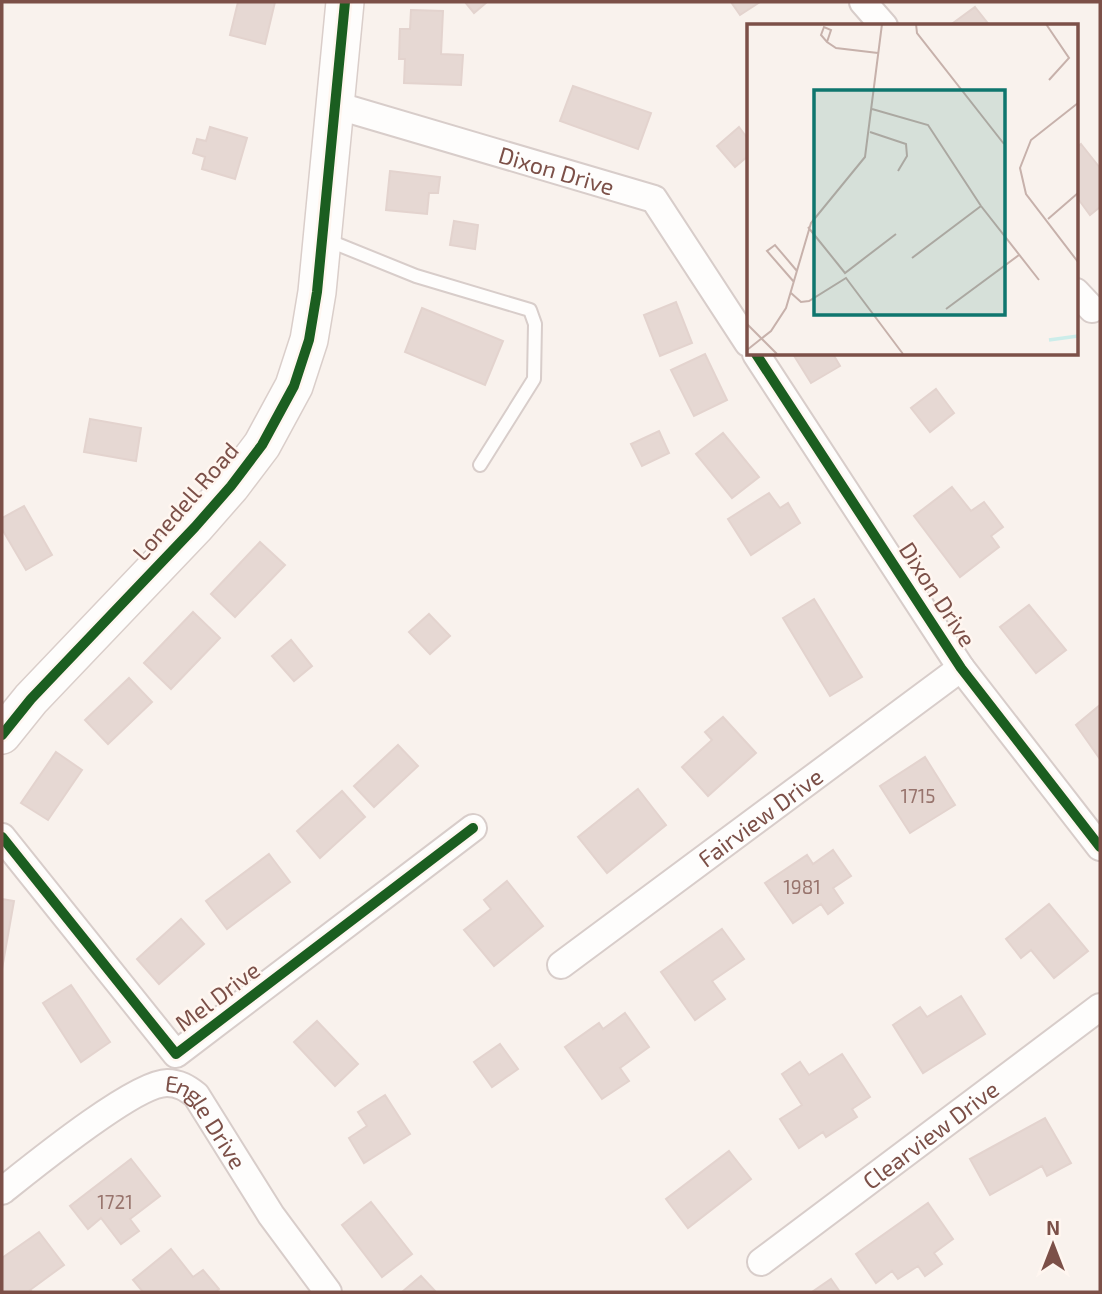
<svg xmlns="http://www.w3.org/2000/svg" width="1102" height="1294" font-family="'Exo 2',sans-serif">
	<rect width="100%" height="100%" fill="#f9f2ed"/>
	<path fill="#e6d8d3" stroke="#e3d3ce" stroke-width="2" d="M238 2H275L265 44 230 35Z
		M465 2H487L474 13Z
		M731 2H760L740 15Z
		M975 7 990 26H949Z
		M411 10 443 11 441 54 463 55 461 85 404 83 405 59H399L400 29H410Z
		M573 86 651 113 638 149 560 121Z
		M210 127 247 138 235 179 202 169 205 157 193 153 197 139 206 141Z
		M739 127 748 139V156L735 167 717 146Z
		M1081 144 1100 168V207L1090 215 1076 196V148Z
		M390 171 440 177 438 193H429L427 214 386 210Z
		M454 221 478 225 475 249 450 245Z
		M676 302 692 343 660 356 644 315Z
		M422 308 503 341 485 385 405 352Z
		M705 354 727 400 694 416 671 370Z
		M793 354H833L840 366 811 383Z
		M936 389 954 413 930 432 911 408Z
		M90 419 141 428 136 461 84 452Z
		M659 431 669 453 642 466 631 444Z
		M723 433 759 477 732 498 696 454Z
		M952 487 971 511 984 502 1003 527 991 536 999 547 960 577 914 516Z
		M769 493 780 508 788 503 800 523 751 555 728 519Z
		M24 506 52 555 26 570 2 529V518Z
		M260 542 285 565 235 617 211 594Z
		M814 599 862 677 830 696 783 618Z
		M1029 605 1066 650 1036 673 1000 627Z
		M193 612 220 638 171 689 144 663Z
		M429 614 450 636 430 654 409 632Z
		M291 640 312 666 294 681 272 656Z
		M129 678 152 702 108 744 85 720Z
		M1100 705V759L1076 725Z
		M723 717 756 753 708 796 682 767 712 740 705 732Z
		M398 745 418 766 374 807 354 786Z
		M56 752 82 770 48 820 21 803Z
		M925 757 955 805 910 833 880 786Z
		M638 789 666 825 607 873 578 837Z
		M342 791 365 817 320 858 297 831Z
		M833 850 851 876 833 888 843 903 828 914 821 904 793 923 765 883 807 855 813 864Z
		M269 854 290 882 227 929 206 901Z
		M507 881 543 926 494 966 464 930 491 909 484 900Z
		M2 899 14 901 2 969Z
		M1049 904 1088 951 1054 978 1031 950 1021 958 1006 939Z
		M181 919 204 944 159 984 137 959Z
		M722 929 744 959 712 981 725 999 695 1020 661 972Z
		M71 985 110 1042 81 1062 43 1003Z
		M961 996 985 1034 923 1073 893 1025 920 1007 927 1017Z
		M625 1013 649 1047 620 1068 629 1081 602 1099 565 1047 599 1023 603 1029Z
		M317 1021 358 1064 335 1086 294 1042Z
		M500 1044 518 1069 492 1087 474 1062Z
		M842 1054 870 1097 852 1109 857 1117 826 1137 823 1132 799 1148 780 1119 802 1105 782 1074 800 1062 809 1075Z
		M385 1095 410 1134 364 1163 349 1138 367 1126 358 1112Z
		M1045 1118 1071 1163 1047 1176 1042 1166 990 1195 970 1159Z
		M729 1151 751 1179 688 1228 666 1199Z
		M131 1159 160 1196 130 1219 139 1231 121 1244 101 1218 88 1229 70 1206Z
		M371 1202 412 1254 382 1277 342 1225Z
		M928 1203 953 1239 934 1253 942 1264 925 1276 918 1266 898 1279 892 1271 876 1283 856 1254Z
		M39 1232 64 1265 30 1290 32 1292H2V1258Z
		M171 1249 193 1277 203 1270 219 1289 215 1292H143L133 1280Z
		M421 1276 436 1292H402Z
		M831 1279 840 1292H812Z"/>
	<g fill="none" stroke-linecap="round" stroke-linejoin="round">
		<g stroke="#d8cdca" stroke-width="16">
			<path id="lane" d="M327 240 416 276 530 310 535 324 534 379 480 465"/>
		</g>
		<g stroke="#d8cdca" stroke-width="30">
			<g id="street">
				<path d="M863 2 884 26"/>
				<path id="s1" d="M335 105 654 199 748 343"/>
				<path d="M1076 292 1092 309"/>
				<path d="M756 354 961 668 1100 847"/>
				<path d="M2 837 176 1054 473 828"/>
				<path id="s2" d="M561 965 961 668"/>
				<path id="s3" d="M2 1191C31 1168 135 1083 167 1083 179 1083 187 1088 196 1095L271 1215 328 1292"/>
				<path id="s4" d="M761 1262 1100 1007"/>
			</g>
		</g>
		<g stroke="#daceca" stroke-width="40">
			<path id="secondary" d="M2 735 31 699 195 527 231 486 262 445 294 386 309 340 317 292 345 2"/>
		</g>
		<use href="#lane" stroke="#fefdfc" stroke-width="12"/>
		<use href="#street" stroke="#fefdfc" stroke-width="26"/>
		<use href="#secondary" stroke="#fefdfc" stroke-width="37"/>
		<g stroke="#fff6f0" stroke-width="15">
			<path id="cycleway" d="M756 354 961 668 1100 847
				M2 735 31 699 195 527 231 486 262 445 294 386 309 340 317 292 345 2
				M2 837 176 1054 473 828"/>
		</g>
		<use href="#cycleway" stroke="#1b5e20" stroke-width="10"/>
	</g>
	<g text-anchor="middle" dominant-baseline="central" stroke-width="5" stroke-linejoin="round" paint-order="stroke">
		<g font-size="19" fill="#98746d">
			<text x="918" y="795">1715</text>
			<text x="802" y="886">1981</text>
			<text x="115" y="1201">1721</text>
		</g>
		<g font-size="23" fill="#7c5048" stroke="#fff6f0">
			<text stroke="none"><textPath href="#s1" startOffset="231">Dixon Drive</textPath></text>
			<text transform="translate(185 501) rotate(-49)">Lonedell Road</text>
			<text transform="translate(938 594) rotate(57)">Dixon Drive</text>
			<text stroke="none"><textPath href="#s2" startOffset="248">Fairview Drive</textPath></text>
			<text transform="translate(217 996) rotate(-37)">Mel Drive</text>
			<text stroke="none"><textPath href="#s3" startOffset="256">Engle Drive</textPath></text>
			<text stroke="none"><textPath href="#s4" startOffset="212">Clearview Drive</textPath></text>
		</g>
	</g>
	<g transform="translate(747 24)">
		<rect width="331" height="331" fill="#f9f2ed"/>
		<path fill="none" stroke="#ccedea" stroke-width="3.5" d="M302 316 331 312"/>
		<path fill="none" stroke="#c7b1ab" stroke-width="2" d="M169 0 170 9 257 120M299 0 322 34 302 56M80 18 84 6 77 3 74 11 80 18 89 24 131 29M331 79 284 116 273 144 279 170 331 238M125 85 181 101 234 182 292 256M123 108 159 120 160 132 151 147M301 195 331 169M61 203 98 249 149 210M165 234 234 182M47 258 20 227 28 221 50 247M44 269 54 278 62 277 99 254 156 330M199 285 272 231M0 300 30 330M0 326 24 307 39 284 64 199 118 133 135 0"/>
		<path fill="#0f766e" fill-opacity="0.15" stroke="#0f766e" stroke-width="3.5" d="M67 66H258V291H67Z"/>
		<rect width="331" height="331" fill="none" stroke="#7c5048" stroke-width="3.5"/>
	</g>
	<rect width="1102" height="1294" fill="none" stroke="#7c5048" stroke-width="7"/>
	<g transform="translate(1053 1245)" stroke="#fff6f0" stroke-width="5" paint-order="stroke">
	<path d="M0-5L12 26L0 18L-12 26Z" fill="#7c5048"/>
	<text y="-10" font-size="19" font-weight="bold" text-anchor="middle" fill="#7c5048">N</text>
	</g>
</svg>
